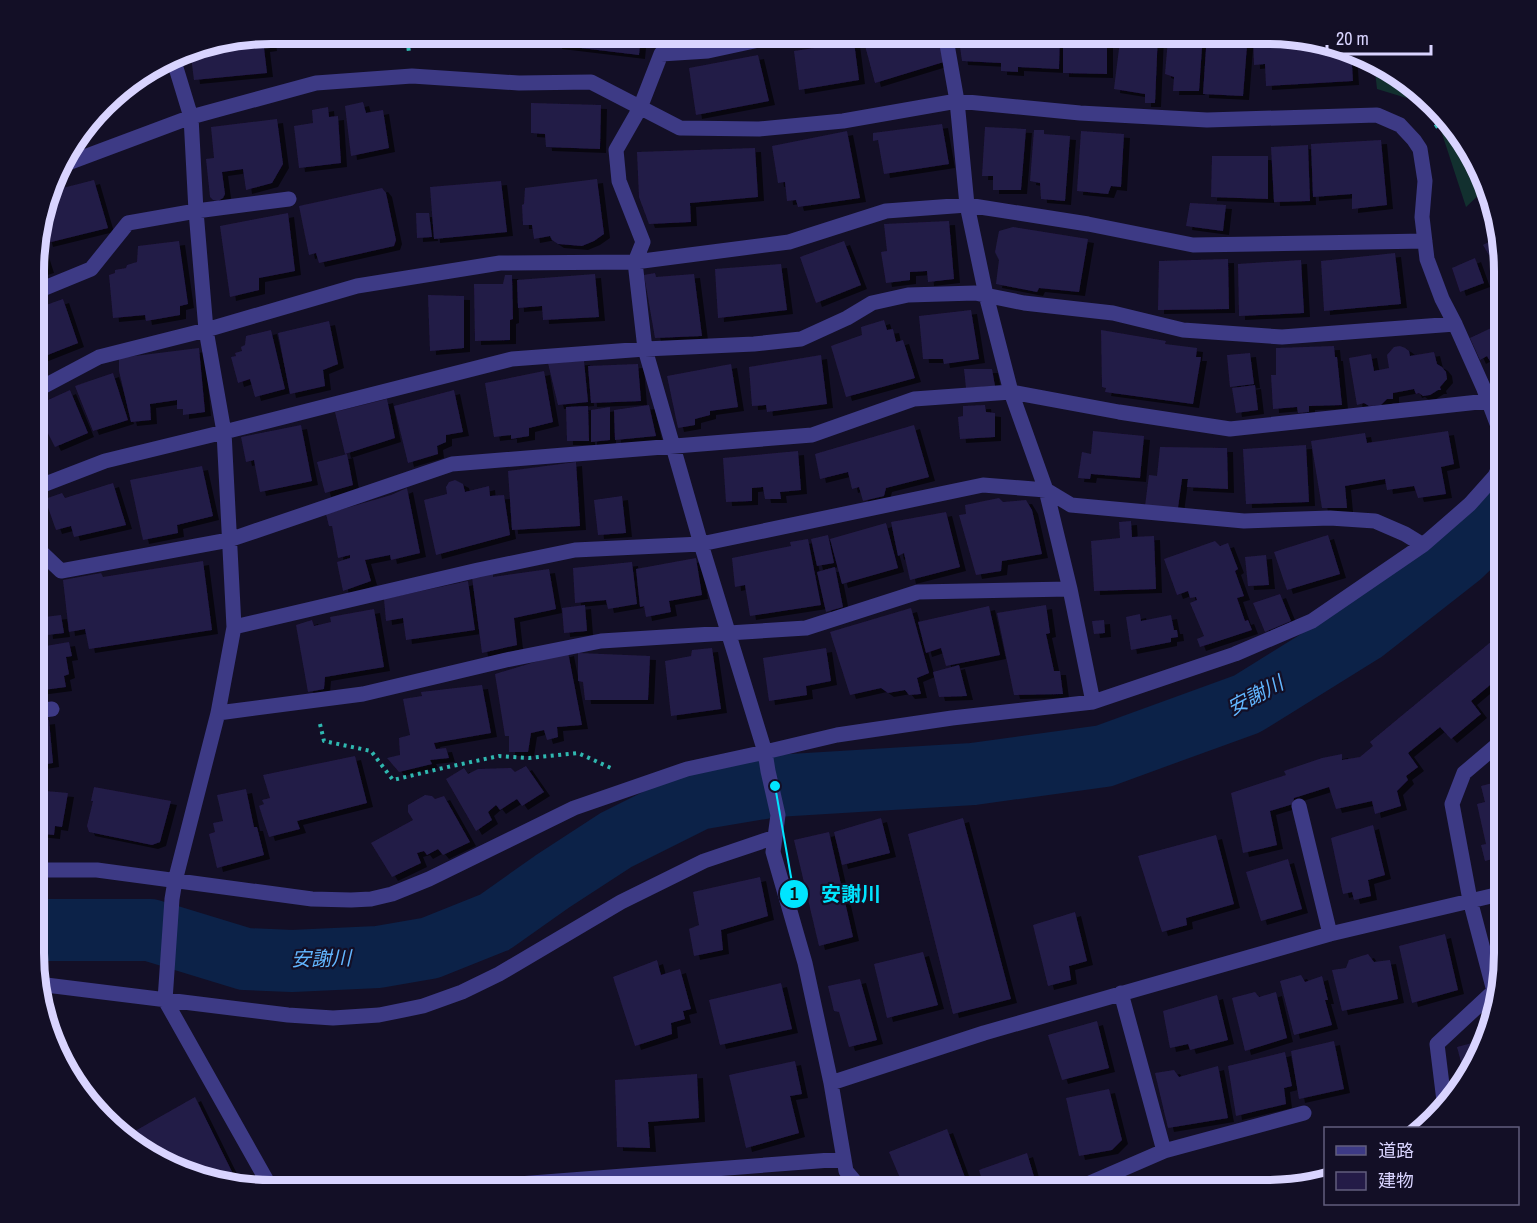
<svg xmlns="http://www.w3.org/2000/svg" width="1537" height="1223" font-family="'Archivo Narrow','Noto Sans JP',sans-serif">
	<defs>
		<filter id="shadow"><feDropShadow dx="6" dy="4" stdDeviation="0" flood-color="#0009"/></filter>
	</defs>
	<rect width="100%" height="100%" fill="#130f26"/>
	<path fill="#12302f" d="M1374 62 1423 92 1480 166 1485 189 1466 207 1433 106 1377 89Z"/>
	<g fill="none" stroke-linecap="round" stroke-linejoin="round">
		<path stroke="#0c2248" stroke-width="62" d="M34 930H150L245 959 292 961 378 957 430 948 495 922 553 881 616 840 698 799 775 786 973 774 1104 756 1247 704 1363 632 1460 556 1504 514"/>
	</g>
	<path fill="#241b47" filter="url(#shadow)" d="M269 33 271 47 264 48 267 73 194 80 190 48 194 46Z
		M433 33H464L463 40 432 38Z
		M472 33H534V42L472 37Z
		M558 33H641L639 55 556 45Z
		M876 33H941L947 61 875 83 863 38Z
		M958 33H1060L1059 69 1018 67V72L1001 71V63L962 61Z
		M1063 33H1107V74L1063 73Z
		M1121 33H1158L1155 103H1145V94L1114 89Z
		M1179 33H1203L1199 91H1173L1174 77 1165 74 1168 39H1179Z
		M1207 33H1248L1243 96 1203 94Z
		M1253 33H1282L1351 50 1353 81 1266 86 1265 64 1254 65Z
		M854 42 859 80 799 90 794 51Z
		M758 55 769 101 696 115 689 68Z
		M363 102 366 113 383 110 389 148 351 156 345 106Z
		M531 103 601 105 600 149 546 147 545 134 531 133Z
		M328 107 329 117 338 116 341 163 299 168 294 126 313 123 312 110Z
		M277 119 283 164 272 183 246 190 243 169 222 172 225 194 223 198 218 201 213 200 210 197 206 159 214 158 211 127Z
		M942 124 949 164 884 174 878 140 873 141V133Z
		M985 127 1026 129 1021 190H993V176H982Z
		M1034 130H1044V134L1070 136 1065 201 1041 199 1040 183 1030 181Z
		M847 131 860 198 798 207 796 200 787 201 785 182 778 183 772 146Z
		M1081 131 1124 134 1121 187 1111 186 1108 194 1077 191Z
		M1381 140 1387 205 1352 209V194L1313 197 1311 144Z
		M1308 145 1310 201 1274 202 1271 147Z
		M755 148 758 197 690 203 691 222 649 224 639 197 637 152Z
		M1212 156H1268V199L1211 197Z
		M597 179 604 234 594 241 582 246 558 244 552 240 550 236 534 239 532 225H523L522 205 524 204 525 188Z
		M94 180 108 228 47 243 41 221 51 191Z
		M501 181 507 232 434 239 430 187Z
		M382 188 386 193 396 240 394 246 319 263 316 253 309 255 299 206Z
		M1190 203 1226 205 1223 231 1186 226Z
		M288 213 295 271 259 278V290L230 297 220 226Z
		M416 213H429L432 237 417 238Z
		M949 221 954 279 928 282 927 271 910 272V280L886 283 881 252 887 251 884 224Z
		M1013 227 1088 239 1079 292 1039 288 1037 292 996 284 999 260 995 252 999 231Z
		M37 234 48 269 35 273V239Z
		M1496 238 1504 270V281L1483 245Z
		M179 241 188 304 180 306V315L146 321 145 315 113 318 109 275 115 273V270L126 268 127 265 137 262 138 246Z
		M844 241 861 285 816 303 800 257Z
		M1395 253 1401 304 1324 311 1321 261Z
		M1475 258 1484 283 1460 292 1452 268Z
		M1228 259 1229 309 1158 310 1159 261Z
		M1301 260 1304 313 1239 316 1238 264Z
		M781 264 787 310 718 318 715 269Z
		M655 273 656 277 694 274 702 336 655 338 644 275Z
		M595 274 599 317 543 320 542 306 518 308 517 280Z
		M505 275H512L513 319 510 320V340L475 341 474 284H503Z
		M428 295 464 296V348L430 351Z
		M63 299 78 343 35 360V309Z
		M971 310 979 359 944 364 943 359H923L919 316Z
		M884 320 887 330 893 329 896 342 903 340 915 378 846 397 831 346 862 335 861 327Z
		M329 321 338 364 323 370 325 386 290 394 278 333Z
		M1504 322V372L1498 376 1487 356 1480 360 1470 338Z
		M271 330 285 389 255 397 250 379 238 383 231 357 236 356 235 353 242 351 241 347 245 345 246 336Z
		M1101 330 1166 341 1165 344 1197 348 1196 357H1201L1193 404 1105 392 1106 388 1102 387Z
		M1334 346 1335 357H1337L1342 405 1309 406V412L1298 413 1297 407 1273 409 1271 375H1276V348Z
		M1400 346 1405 348 1409 351 1410 356 1434 352 1437 364 1442 367 1446 372 1447 379 1440 387 1441 390H1438L1430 395 1423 396 1419 393 1416 394 1414 389 1393 393V399H1387L1381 405 1369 406 1364 403 1357 405 1349 358 1371 354 1374 371 1389 368 1387 355 1394 347Z
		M199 348 205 412 183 415V409H177V400L150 404 151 420 131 422 119 371V358Z
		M1250 353 1254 384 1230 387 1227 355Z
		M821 355 827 404 767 412 766 405 752 406 749 367Z
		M584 361 588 402 558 405 548 363Z
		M638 364 641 401 591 403 588 366Z
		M731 364 738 407 710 411V415L695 419V425L678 428 667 376Z
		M964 369H992L995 386 966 388Z
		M544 371 553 422 529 428V436L511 439V435L494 437 485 383Z
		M113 373 128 420 93 431 75 386Z
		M1255 385 1258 410 1236 413 1232 388Z
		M70 390 88 433 55 447 35 408V406Z
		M454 390 463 432 446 435V442L437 446 438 454 408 463 394 406Z
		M387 399 395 438 345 454 335 412Z
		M649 405 656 436 615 440 614 410Z
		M985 405 986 412 995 413V437L960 439 958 417 963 416V406Z
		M588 406 589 441H567L566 407Z
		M610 407V440L591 442V410Z
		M301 425 312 481 260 492 254 460 246 462 241 437Z
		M914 425 929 477 886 488 884 496 863 501 859 487 852 489 848 472 820 479 815 454Z
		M1093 431 1144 436 1140 478 1091 474 1090 479 1078 478 1082 452 1091 454Z
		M1448 431 1454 464 1441 467 1446 494 1418 498 1414 486 1387 490 1385 479 1345 486 1347 508H1322L1311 441 1365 433 1367 443Z
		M35 437 40 454 35 456Z
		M1306 445 1309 502 1246 504 1243 449Z
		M1160 447 1227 448 1228 489 1187 487 1188 479H1182L1178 508 1145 506 1149 475 1157 476Z
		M798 451 801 490 780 492 781 499H765L763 487 752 488V501L726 502 723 458Z
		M347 454 353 485 325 493 317 462Z
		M576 462 580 526 512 530 508 471Z
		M202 466 213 516 177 525 178 533 143 540 130 480Z
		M455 480 463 484 465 492 489 486 490 496 504 495 510 535 436 555 424 500 447 494 446 487 449 482Z
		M113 483 126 525 74 537 71 526 56 530 45 499 62 493 65 498Z
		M407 488 420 553 391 560 390 555 365 560 371 581 343 591 337 562 350 558V555L338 558 332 526H329L326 514 391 495Z
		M622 496 626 533 598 535 594 500Z
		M999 498 1003 502 1026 500 1032 510 1042 554 1002 561 1001 571 976 575 959 515 966 514 965 505Z
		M946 512 960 567 910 580 904 553 898 556 891 522Z
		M1131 521 1132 537 1154 536 1156 589 1094 591 1091 541 1120 538 1119 522Z
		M886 523 898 568 842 584 830 539Z
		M828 535 834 563 817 566 811 539Z
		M1328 535 1340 574 1287 590 1274 552Z
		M808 539 821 605 750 616 745 585 735 587 732 558 791 546 790 542Z
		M1215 541 1220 546 1228 543 1238 569 1235 571 1244 596 1237 598 1245 621 1248 620 1252 630 1200 647 1197 639 1204 636 1190 603 1197 600 1196 597 1190 598 1188 591 1177 595 1164 559Z
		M1266 555 1269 585 1248 586 1245 557Z
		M696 558 702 595 669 601 671 612 646 617 644 606 640 607 636 569Z
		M203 561 212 630 89 649 85 629 69 632 63 580 101 573 103 577Z
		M632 562 637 604 608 609 606 600 575 603 573 568Z
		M835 567 843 607 826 612 817 572Z
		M549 569 556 609 514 618 517 645 482 653 472 577 493 574V577Z
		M468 581 475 630 406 640 403 618 386 621 384 599Z
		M1280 594 1291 621 1265 632 1253 603Z
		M585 605 587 631 564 633 562 608Z
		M1046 605 1050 633 1046 634 1054 671H1060L1063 694 1014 695 997 613Z
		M989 606 1000 655 946 666 941 648 926 653 918 622Z
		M911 608 929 673 917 678 921 694 909 695 905 690 888 693 881 688 850 695 830 632Z
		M374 609 384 667 325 677 324 689 308 692 296 625 312 620 314 626 331 622 330 617Z
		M1140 614 1141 621 1171 615 1174 630H1177L1178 637 1171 638V642L1131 650 1126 617Z
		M61 615 64 633 47 635 45 617Z
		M1104 620 1105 633 1094 634 1092 621Z
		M1504 631V678L1502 675 1471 701 1481 714 1451 739 1440 727 1408 753 1418 767 1406 776 1408 780 1397 791 1401 806 1375 814 1372 801 1336 809 1329 787 1294 798 1293 804 1270 811 1277 845 1243 853 1231 793 1286 775 1284 771 1322 758 1342 754V760L1360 757 1373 746 1370 742Z
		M69 642 72 656 66 657 69 674 64 676 66 687 36 691 34 680V648Z
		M712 648 721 709 671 716 665 661 691 656 692 650Z
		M826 648 831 681 806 686 807 695 769 701 763 658Z
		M568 652 582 725 557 727 558 737 547 740 544 730 531 733 528 752H509V736H505L495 674Z
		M578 653 650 656 648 700H585L583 682 578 681Z
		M959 665 967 696 939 697 933 672Z
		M482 685 491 733 434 743 436 749 446 748 449 758 430 760 432 764 399 772 387 758 400 755 399 738 410 735 403 699 422 696 421 692Z
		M49 720 53 763 34 766V722Z
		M355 756 367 803 297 821 300 829 269 837 259 806 264 804 262 800 270 798 263 775Z
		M526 766 544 792 522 806 517 799 500 810 496 805 488 812 492 820 476 831 446 779 464 768 468 774 478 769 511 768 515 772Z
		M1504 780V856L1485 861 1481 845 1486 844 1477 804 1485 802 1481 786Z
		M94 787 171 801 160 842 152 845 89 832 87 826 93 801H91Z
		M246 789 254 827H257L264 855 217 868 209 834 215 832 213 823 223 821 217 795Z
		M34 790 68 793 62 827 55 826 54 835 34 833Z
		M425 795 432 796 435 799 444 796 470 842 443 855 438 849 427 855 424 851 417 853 421 863 392 877 371 843 413 820 408 812V805Z
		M881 818 890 853 842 865 834 832Z
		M963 818 1011 999 953 1014 908 834Z
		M1373 825 1385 875 1368 880 1371 896 1354 900 1352 892 1343 894 1331 838Z
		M829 832 853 937 819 946 794 840Z
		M1216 835 1234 904 1186 918 1187 925 1162 932 1138 856Z
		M1288 859 1302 909 1261 921 1246 872Z
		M760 877 768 916 721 930 723 950 694 956 689 929 699 925 693 892Z
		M1075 912 1087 961 1069 966 1071 980 1048 986 1033 925Z
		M1445 934 1458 990 1412 1003 1399 946Z
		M923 952 938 1005 887 1018 874 964Z
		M1368 954 1374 962 1390 960 1398 999 1342 1011 1332 970 1346 968 1349 960Z
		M657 960 661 975 680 969 691 1009 683 1011 685 1019 671 1023 672 1034 635 1046 613 977Z
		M1301 975 1305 982 1322 976 1328 1000H1325L1332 1025 1294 1035 1280 981Z
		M860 979 877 1040 849 1047 839 1012 834 1011 828 986Z
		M781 983 792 1029 720 1045 709 1000Z
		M1255 992 1259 997 1276 992 1287 1038 1245 1051 1232 998Z
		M1217 995 1228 1040 1190 1050 1188 1044 1170 1048 1163 1011Z
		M1097 1021 1109 1068 1062 1080 1048 1035Z
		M1487 1039 1486 1044 1465 1077 1457 1047Z
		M1334 1041 1344 1089 1299 1099 1291 1051Z
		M1285 1052 1292 1086 1284 1088 1286 1104 1236 1116 1228 1066Z
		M795 1061 802 1094 790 1096 799 1133 746 1148 729 1075Z
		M1218 1066 1228 1118 1168 1128 1155 1073 1174 1070 1179 1077Z
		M697 1074 699 1118 648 1122 650 1148 617 1147 615 1080Z
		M1109 1089 1122 1140 1112 1150 1079 1156 1066 1098Z
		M195 1097 239 1186 180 1172 114 1131 94 1106 103 1101 128 1135Z
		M947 1129 966 1180 942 1190H905L889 1152Z
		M1027 1153 1035 1180 1006 1190H985L979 1170Z
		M1149 1178 1157 1190H1129Z"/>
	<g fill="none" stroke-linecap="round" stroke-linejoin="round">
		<path stroke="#2fb8b0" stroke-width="4" stroke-dasharray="3 4.5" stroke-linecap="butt" d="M406 33 409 52
			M1435 127 1445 120
			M320 724 324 741 371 751 393 780 443 768 499 756 529 758 578 753 611 768"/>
		<path stroke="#3d3a85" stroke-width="15" d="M773 33V37L708 51 661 54 640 108 616 150 619 181 643 242 635 262 645 349 701 544 765 752 768 771 778 815 773 852 805 963 831 1083 846 1171 862 1190
			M945 33 957 101 967 205 1088 224 1193 245 1425 241
			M173 58 191 117 196 211 206 330 224 432 234 627 218 713 175 881 172 899 165 1000 272 1190
			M60 166 191 117 316 83 412 76 519 83 591 82 680 128 759 129 843 121 957 101 1080 113 1207 120 1377 115 1400 125 1414 140 1420 149 1425 181 1422 217 1427 259 1442 299 1455 324 1484 389 1504 442
			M35 292 91 269 128 223 196 211 289 199
			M35 391 99 357 206 330 357 286 500 263 635 262 789 242 886 211 967 205 986 295 1011 392 1046 490 1070 589 918 592 806 628 601 641 506 660 363 694 218 713
			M35 488 105 461 224 432 512 359 645 349 754 344 801 339 847 318 872 303 908 295 975 293 1024 303 1113 313 1183 330 1282 337 1455 324
			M34 538 41 552 61 571 229 540 452 464 812 435 914 399 1011 392 1119 412 1230 429 1488 401
			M1070 589 1093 702
			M234 627 478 570 575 550 701 544 983 485 1046 490 1071 505 1244 521 1330 518 1375 521 1405 534 1423 545
			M34 711 52 709
			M1299 806 1330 934
			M34 870H97L312 899 351 900 371 899 392 894 429 879 574 808 687 769 765 752 837 735 952 718 1093 702 1235 654 1312 621 1423 545 1470 504 1495 476 1504 457
			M38 984 288 1015 333 1018 379 1015 423 1006 462 992 499 974 621 902 704 861 775 837
			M831 1083 984 1033 1330 934 1504 893
			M1445 1109 1437 1044 1494 991 1470 900 1452 804 1464 773 1504 739
			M1164 1151 1304 1113
			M441 1190 844 1159
			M1074 1190 1164 1151 1121 993"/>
	</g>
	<g text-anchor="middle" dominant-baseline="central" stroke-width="4.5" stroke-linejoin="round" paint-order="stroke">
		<g font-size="20" font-style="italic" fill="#62b6ff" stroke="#130f26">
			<text transform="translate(1255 695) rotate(-28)">安謝川</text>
			<text transform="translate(321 958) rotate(-1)">安謝川</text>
		</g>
	</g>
	<path d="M0 0H1537V1223H0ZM271 44H1267A227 227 0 0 1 1494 271V953A227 227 0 0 1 1267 1180H271A227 227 0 0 1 44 953V271A227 227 0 0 1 271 44Z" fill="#130f26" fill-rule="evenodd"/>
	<path fill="none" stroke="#d9d4ff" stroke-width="8" d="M271 44H1267A227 227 0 0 1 1494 271V953A227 227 0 0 1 1267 1180H271A227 227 0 0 1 44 953V271A227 227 0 0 1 271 44Z"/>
	<path fill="none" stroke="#00e5ff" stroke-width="2" d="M775 786L794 894"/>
	<g fill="#00e5ff" stroke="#130f26" stroke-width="2">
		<circle cx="775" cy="786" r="6"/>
		<circle cx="794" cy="894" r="15"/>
	</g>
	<g font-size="18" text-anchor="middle" font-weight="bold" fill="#111">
		<text x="794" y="900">1</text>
	</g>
	<g font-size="20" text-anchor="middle" font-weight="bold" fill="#00e5ff" stroke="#130f26" stroke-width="4.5" stroke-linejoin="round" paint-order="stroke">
		<text x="851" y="901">安謝川</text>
	</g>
	<rect x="1324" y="1127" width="195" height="78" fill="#130f26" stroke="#625e7d" stroke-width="1.5"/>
	<rect x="1336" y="1146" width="30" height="9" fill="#3d3a85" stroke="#625e7d" stroke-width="1.5"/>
	<text x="1378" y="1157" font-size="18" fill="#d9d4ff">道路</text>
	<rect x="1336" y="1172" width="30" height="18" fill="#241b47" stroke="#625e7d" stroke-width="1.5"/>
	<text x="1378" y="1187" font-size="18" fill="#d9d4ff">建物</text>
	<path d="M1327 45v9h104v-9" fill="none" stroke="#d9d4ff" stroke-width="3"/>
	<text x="1336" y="45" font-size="18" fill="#d9d4ff" stroke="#130f26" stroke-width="4.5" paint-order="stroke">20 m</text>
</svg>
